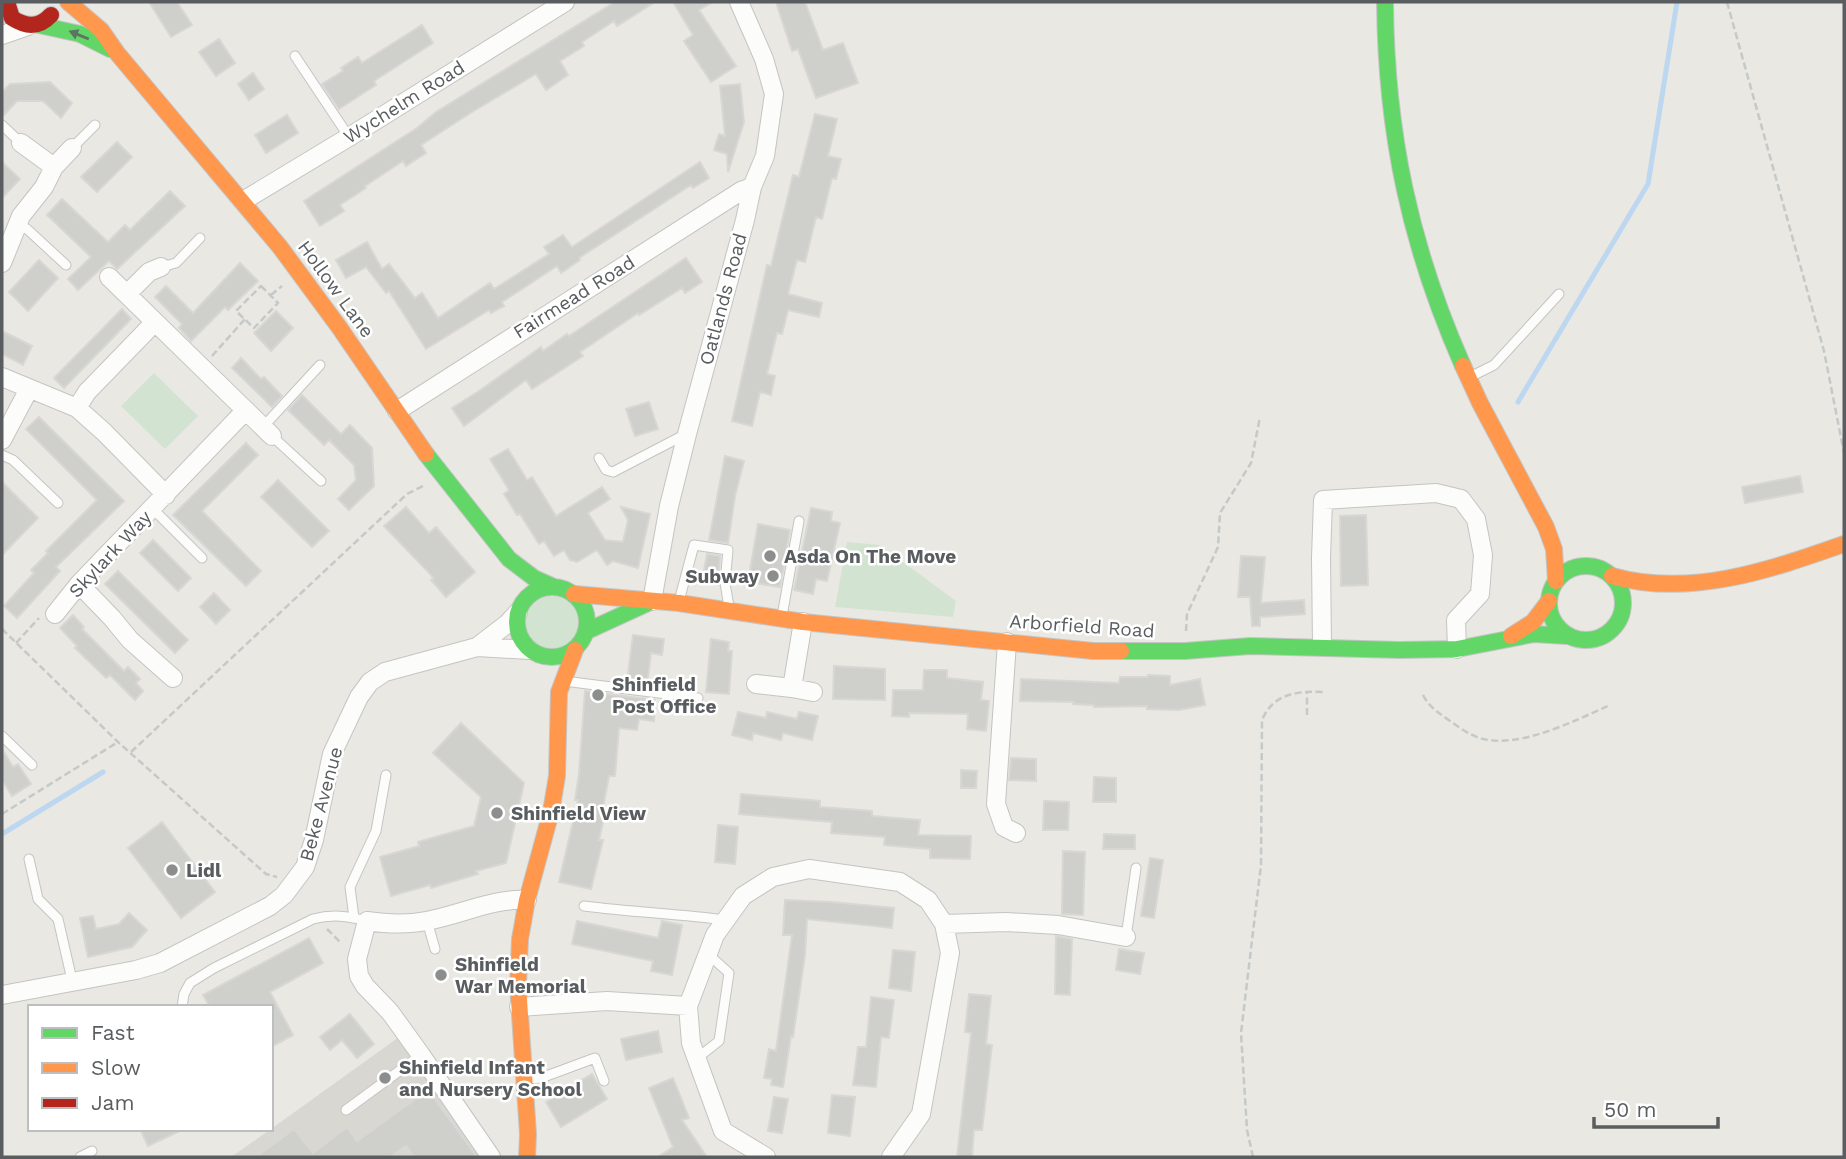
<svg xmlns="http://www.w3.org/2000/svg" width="1846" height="1159" font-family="'Work Sans',sans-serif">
	<rect width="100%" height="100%" fill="#e9e8e3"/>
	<path fill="#d9d7d2" d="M399 1037 487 1157H231L271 1129Z"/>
	<path fill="#d2e4d1" d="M154 373 198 416 165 449 121 406Z
		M847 542 880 545 956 601 953 617 835 607Z
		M525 623a27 27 0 1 1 54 0a27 27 0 1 1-54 0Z"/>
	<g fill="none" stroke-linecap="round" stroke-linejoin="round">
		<path stroke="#bcd7ef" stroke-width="5" d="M1518 402 1648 184 1677 2
			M2 834 103 772"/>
	</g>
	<path fill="#cfcfcc" stroke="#d8d7d3" stroke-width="2" d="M149 2H177L192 25 171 37Z
		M615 2H655L617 26 614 21 582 42 584 46 560 61 568 75 546 90 536 74 472 112 421 145 426 153 406 166 403 161 365 186 366 188 340 205 344 211 320 226 304 201 417 128 436 112Z
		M673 2H713L699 10 736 66 711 82 684 41 693 35Z
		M776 2H805L823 50 843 43 858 83 816 98 798 49 792 51Z
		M422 25 433 43 374 81 376 85 339 109 322 84 343 71 341 68 358 57 362 63Z
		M219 39 235 63 216 76 199 52Z
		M253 73 264 89 249 100 238 84Z
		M50 82 72 103 61 118 43 101H17L2 117V92L10 84Z
		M740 84 744 122 728 172 727 154 714 150 719 134 725 136 720 86Z
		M815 114 837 119 828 156 841 159 836 179 832 178 822 219 816 217 805 262 797 260 788 294 822 303 819 317 788 310 782 334 777 333 767 374 775 376 771 395 760 392 752 426 732 421 767 265 771 266 793 175 799 177Z
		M287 115 298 133 266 153 255 135Z
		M117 142 132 157 97 192 81 177Z
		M2 162 20 179 2 198Z
		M700 162 709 178 693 188 691 185 579 258 580 260 561 273 557 266 502 302 504 306 491 313 489 310 426 349 389 291 386 293 366 267 346 278 336 260 367 242 382 269 389 264 415 298 422 293 438 318 490 283 494 289 549 254 544 247 563 235 572 247Z
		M170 191 185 206 117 269 109 261 78 290 68 279 91 257 47 215 62 199 108 242 125 225 130 230Z
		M686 258 702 282 685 293 682 288 639 315 638 313 580 352 583 356 532 389 526 380 464 426 452 408 479 391 541 347 543 351 567 334 569 336Z
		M39 260 58 278 28 311 9 292Z
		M240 263 258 281 228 310 225 307 191 341 179 328 182 324 155 297 166 286 193 313Z
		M122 309 131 319 64 388 54 378Z
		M276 311 293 328 271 351 254 333Z
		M2 331 32 346 23 365 2 354Z
		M241 358 261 379 264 377 282 396 272 407 232 368Z
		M302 395 341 434 350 425 372 448 374 486 349 510 338 499 356 480 354 465 329 440 324 445 288 410Z
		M649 402 658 429 635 436 626 409Z
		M39 417 124 501 56 567 60 571 17 618 4 606 34 573 31 570 48 553 46 551 97 500 26 429Z
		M246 443 258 455 202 511 261 571 246 586 173 515Z
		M508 449 527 480 532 477 556 516 602 487 610 499 588 513 605 540 623 542 628 520 621 507 650 514 638 568 613 561 607 565 597 550 577 562 570 560 564 550 554 556 544 541 539 544 520 514 517 515 504 494 509 490 490 459Z
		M725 456 744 461 735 496 728 543 709 540Z
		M1800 476 1803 492 1745 503 1742 487Z
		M278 480 329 531 312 547 261 497Z
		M2 482 38 518 2 555Z
		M406 507 429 533 436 527 475 572 446 597 431 580 434 578 384 526Z
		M811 508 832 512 831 521 840 523 827 581 816 579 813 594 794 590Z
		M1366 515 1368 585 1341 586 1340 516Z
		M758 524 790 530 780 587 748 582Z
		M153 540 191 578 178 591 140 553Z
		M707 554 720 556 718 585 702 582Z
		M1241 556 1265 557 1261 603 1304 600 1305 614 1260 617V626H1252L1250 597H1238Z
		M118 571 188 640 175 653 105 584Z
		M214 593 230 610 216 624 200 607Z
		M73 615 84 627 82 629 124 671 128 667 140 679 136 683 143 691 135 700 110 675 106 678 75 648 77 646 60 628Z
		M633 635 664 639 662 655 651 653 647 685 627 682Z
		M711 639 729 642 728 651H732L729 694 706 692Z
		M834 666 885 669V700L833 699Z
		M924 670H947V678L983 682 981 700 989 701 986 731 967 729 968 714 909 713V717L892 716 893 690H923Z
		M1148 675 1170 676V685L1200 679 1205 705 1179 710 1147 709V706L1094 707V705L1073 704V702L1020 701 1021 679 1119 683 1120 677H1148Z
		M585 691 655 700 654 721 639 719 637 730 619 728 615 776H609L602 813 605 814 599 840H603L591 889 559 882 578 800H575L579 774Z
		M738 712 766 718 767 712 797 719 799 712 818 716 812 740 783 733 781 740 753 733 752 740 732 735Z
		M461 723 524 783 506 863 476 871 478 874 431 888 430 885 391 896 380 857 419 846 418 842 474 826 481 797 433 753Z
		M2 749 13 767 18 764 31 784 12 796 2 780Z
		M1011 758 1036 759V781L1009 780Z
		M961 770 977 771 976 788H961Z
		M1094 777 1116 778V802H1093Z
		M741 794 820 801V807L872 811V816L920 820 918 835 971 836 970 859 930 858V849L884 845 885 837 831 833 832 822 739 814Z
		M1044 801 1069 802 1068 830H1043Z
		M162 822 215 892 181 918 128 848Z
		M718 825 738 827 735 864 715 862Z
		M1104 834 1135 835V849H1103Z
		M1063 851 1085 852 1083 915 1062 914Z
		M1150 858 1163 860 1154 918 1141 916Z
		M785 900 831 902 894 908 892 928 807 919 805 955 793 1037 791 1036 783 1087 771 1085 772 1079 764 1078 769 1049 776 1051 792 935H783Z
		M129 913 147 930 132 947 88 957 80 918 93 916 96 929 119 924Z
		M577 921 658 938 662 921 682 925 672 975 651 971 653 961 572 944Z
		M1056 936 1072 939 1070 995 1055 994Z
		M309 938 323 963 270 992 293 1035 271 1047V1007H210L203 995Z
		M1119 949 1144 953 1140 974 1116 970Z
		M893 950 915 952 911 991 889 988Z
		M969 994 991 996 986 1044 992 1045 982 1130H974L972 1157H957L971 1033 965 1032Z
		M871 997 894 1000 889 1038 881 1037 876 1087 853 1085 858 1047H866Z
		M350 1014 374 1044 357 1058 342 1040 330 1050 320 1037Z
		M658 1031 662 1052 626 1060 621 1039Z
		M592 1074 607 1099 561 1127 546 1102Z
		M673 1078 689 1118 682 1120 707 1157H658L673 1147 649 1088Z
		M428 1090 477 1157H414L406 1146 390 1157H256L294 1129 313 1153 347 1127 357 1141Z
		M832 1095 855 1097 850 1136 828 1133Z
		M774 1097 788 1099 782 1133 768 1131Z
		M140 1129H184L148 1146Z"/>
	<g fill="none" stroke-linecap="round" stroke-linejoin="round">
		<g stroke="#c5c4c4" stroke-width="11">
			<path id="lane" d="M295 56 349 137
				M2 125 21 143
				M72 148 95 125
				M17 225 27 229 66 265
				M161 267 176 263 200 238
				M1470 377 1494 365 1559 294
				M263 427 320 365
				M272 436 321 481
				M2 455 13 460 58 503
				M599 458 606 470 613 472 686 434
				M153 509 202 558
				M679 601 694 545 728 550 725 583 729 607
				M782 616 799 521
				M564 681 698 698
				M2 736 32 765
				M29 859 38 899 58 919 72 980
				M584 906C631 912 678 914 726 920
				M354 918 350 887 376 831 386 775
				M427 921 435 949
				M1126 937 1136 868
				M182 1007 184 994 190 983 214 968 313 919C333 914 347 916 367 921
				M696 1059 719 1041 729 973 708 954
				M526 1079 541 1078 595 1058 604 1081
				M346 1110 421 1055
				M80 1157 92 1151"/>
		</g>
		<g stroke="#c5c4c4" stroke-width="20">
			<path id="street" d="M2 35 28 26
				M21 143 54 167
				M243 201 349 137 565 2
				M2 263 21 216 44 187 54 167 72 148
				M109 277 272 436
				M127 294 149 272 161 267
				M2 377 77 408 104 432 166 495
				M77 408 87 392 154 323
				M397 411 741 191 752 187
				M2 440 29 389
				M79 584 112 618 130 640 173 678
				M652 601 669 506 687 434 745 220 752 187 765 156 774 94 764 59 739 2
				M55 614 79 584 246 410
				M803 622 792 688 813 692
				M1007 642 996 804 1004 827 1016 833
				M1322 646 1321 558 1323 500 1436 493 1461 499 1476 519 1483 555 1480 594 1456 620 1457 649
				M477 647 507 624 518 612
				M756 684 792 688
				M944 924 1006 922 1058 925 1126 937
				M2 995 136 970 160 963 270 906 284 895 305 867 314 840 332 754 359 697 370 682 385 672 477 647 530 650
				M519 1007 607 1001 688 1006
				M491 1157 421 1055 390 1012 365 986 359 976 357 959 367 921C387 924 407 925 426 921 461 915 492 898 527 900
				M766 1157 723 1131 691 1043 688 1006 715 935 743 896 773 877 809 869 900 882 928 900 944 924 950 953 921 1114 891 1157"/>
		</g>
		<g stroke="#c5c5c5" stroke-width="18">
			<path id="fast" d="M1385 2C1386 133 1410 246 1463 366
				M39 25 80 34 110 49
				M426 454 509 559 534 578 554 587
				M1549 603a37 37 0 1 1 74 0a37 37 0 1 1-74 0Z
				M517 622a35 35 0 1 1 70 0a35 35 0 1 1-70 0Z
				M587 631 648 603
				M1121 651H1185L1250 646 1400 650 1457 649 1534 634 1567 636"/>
		</g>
		<g stroke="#c5c5c5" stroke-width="18">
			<path id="slow" d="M68 2 101 30 117 53 280 247 339 327 426 454
				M1463 366 1480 403 1546 527 1554 549 1556 581
				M1612 576C1690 598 1770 570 1844 544
				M574 594 679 603 803 622 1093 651H1121
				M1511 636 1533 622 1549 601
				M527 1157 528 1134 518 985 520 939 527 900 551 812 557 776 559 692 575 650"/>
		</g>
		<g stroke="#c5c5c5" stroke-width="18">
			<path id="jam" d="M7 2 12 18C26 27 39 28 51 15"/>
		</g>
		<path stroke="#c5c9c7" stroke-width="2.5" stroke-dasharray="7 3.5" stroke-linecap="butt" d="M1727 2 1824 351 1844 453
			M261 286 278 303 254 328 236 311Z
			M271 295 282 286
			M212 356 245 319
			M2 629 118 742 266 874 277 877
			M1186 631 1187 614 1218 547 1220 513 1251 463 1260 417
			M16 643 39 618
			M1423 695C1429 707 1439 713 1450 721 1460 728 1471 736 1483 739 1521 748 1574 721 1608 706
			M1307 715V691
			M131 752 407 494 423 486
			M2 814 118 742
			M327 929 342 944
			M1253 1157 1247 1130 1241 1033 1261 865 1262 720C1274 692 1299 691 1325 692"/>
		<use href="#lane" stroke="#fcfcfb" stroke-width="9"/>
		<use href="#street" stroke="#fcfcfb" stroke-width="18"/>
		<use href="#fast" stroke="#63d668" stroke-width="16"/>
		<use href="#slow" stroke="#ff974d" stroke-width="16"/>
		<use href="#jam" stroke="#b3261e" stroke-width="16"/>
	</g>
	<defs><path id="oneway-solid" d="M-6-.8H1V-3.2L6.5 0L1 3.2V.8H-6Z" transform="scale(1.75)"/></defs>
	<use fill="#5c7562" href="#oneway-solid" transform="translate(79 35) rotate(-158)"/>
	<g fill="#8c8e8e" stroke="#fff" stroke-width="2.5">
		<circle cx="770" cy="556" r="7"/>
		<circle cx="773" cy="576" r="7"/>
		<circle cx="598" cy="695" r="7"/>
		<circle cx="497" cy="813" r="7"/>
		<circle cx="172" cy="870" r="7"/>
		<circle cx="441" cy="975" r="7"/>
		<circle cx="385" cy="1078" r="7"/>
	</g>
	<g text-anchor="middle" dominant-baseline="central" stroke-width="5" stroke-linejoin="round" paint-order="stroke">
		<g font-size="19" fill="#5a5d60" stroke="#fff">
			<text transform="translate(404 102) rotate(-32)">Wychelm Road</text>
			<text transform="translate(336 289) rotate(54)">Hollow Lane</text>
			<text transform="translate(574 297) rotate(-32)">Fairmead Road</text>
			<text transform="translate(723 299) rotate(-75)">Oatlands Road</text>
			<text transform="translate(110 554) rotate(-47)">Skylark Way</text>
			<text transform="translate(1082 626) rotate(4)">Arborfield Road</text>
			<text transform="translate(321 804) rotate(-75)">Beke Avenue</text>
		</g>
		<g font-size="19" font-weight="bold" fill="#5a5d60" stroke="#fff" text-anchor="start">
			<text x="784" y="556">Asda On The Move</text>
			<text x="759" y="576" text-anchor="end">Subway</text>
			<text x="612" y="684">Shinfield<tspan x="612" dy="22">Post Office</tspan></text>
			<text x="511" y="813">Shinfield View</text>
			<text x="186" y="870">Lidl</text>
			<text x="455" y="964">Shinfield<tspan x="455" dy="22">War Memorial</tspan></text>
			<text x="399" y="1067">Shinfield Infant<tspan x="399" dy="22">and Nursery School</tspan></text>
		</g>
	</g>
	<rect width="1846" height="1159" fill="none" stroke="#5a5d60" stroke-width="7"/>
	<rect x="28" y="1005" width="245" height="126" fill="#ffffff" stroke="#bdbebf" stroke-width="2"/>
	<rect x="42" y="1028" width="35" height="10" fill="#63d668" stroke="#bdbebf" stroke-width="2"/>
	<text x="91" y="1040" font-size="21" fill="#5a5d60">Fast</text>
	<rect x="42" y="1063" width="35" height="10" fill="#ff974d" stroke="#bdbebf" stroke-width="2"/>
	<text x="91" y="1075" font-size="21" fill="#5a5d60">Slow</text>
	<rect x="42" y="1098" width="35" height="10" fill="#b3261e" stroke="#bdbebf" stroke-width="2"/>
	<text x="91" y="1110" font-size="21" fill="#5a5d60">Jam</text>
	<path d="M1594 1117v10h124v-10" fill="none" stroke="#5a5d60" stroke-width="3.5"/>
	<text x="1604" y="1117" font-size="21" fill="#5a5d60" stroke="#ffffff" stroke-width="5" paint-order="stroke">50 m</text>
</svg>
